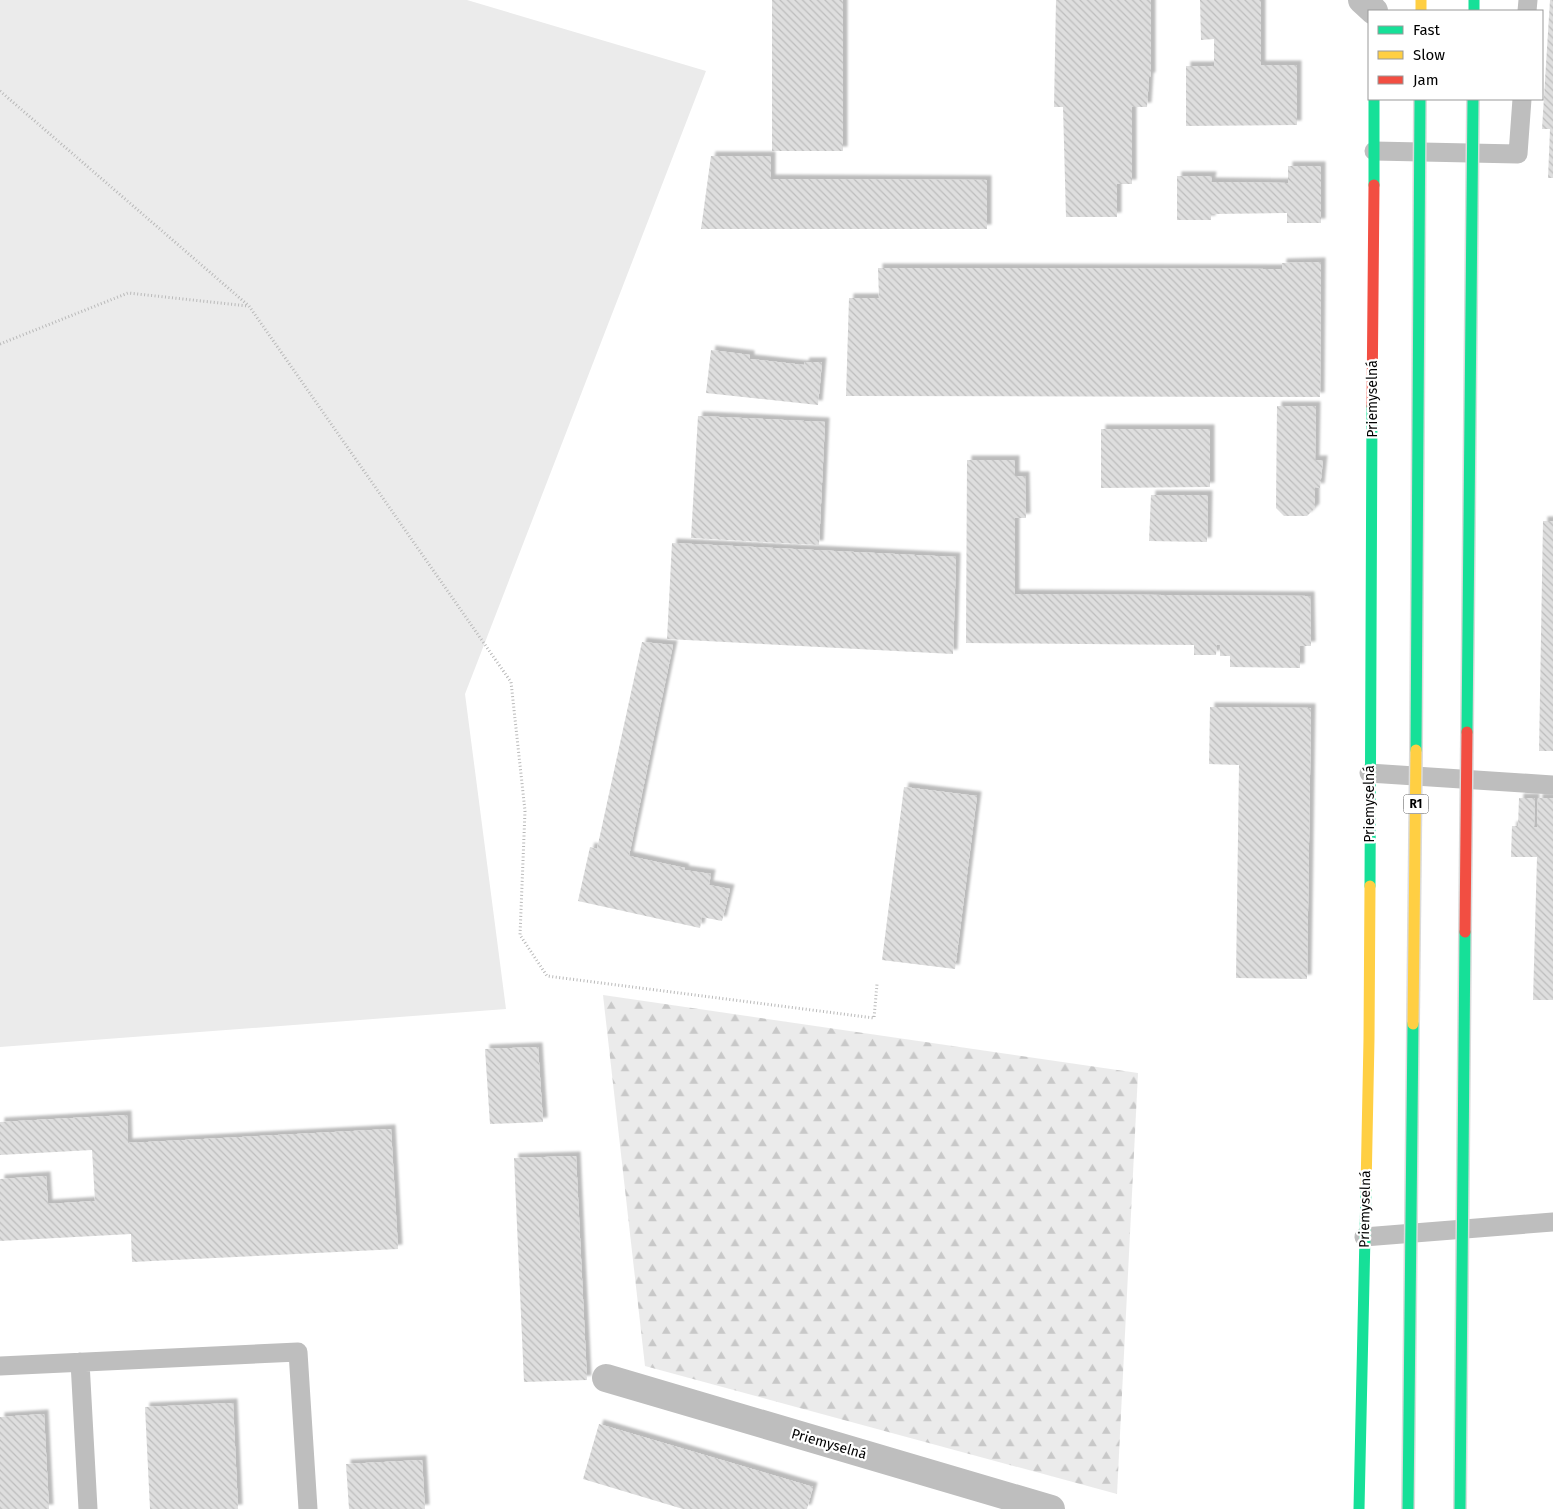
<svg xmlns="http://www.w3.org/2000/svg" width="1553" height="1509" font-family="'Fira Sans',sans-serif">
	<defs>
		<pattern id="forest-firs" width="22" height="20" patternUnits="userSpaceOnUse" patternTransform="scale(1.25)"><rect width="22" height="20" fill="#ebebeb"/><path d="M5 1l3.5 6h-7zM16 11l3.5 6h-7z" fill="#c8c8c8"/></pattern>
		<pattern id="building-back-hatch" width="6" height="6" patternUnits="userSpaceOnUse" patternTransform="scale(1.25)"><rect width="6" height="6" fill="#dedede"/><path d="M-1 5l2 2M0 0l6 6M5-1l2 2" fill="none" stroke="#bdbdbd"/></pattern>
		<filter id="shadow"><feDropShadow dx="4.5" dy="-4.5" stdDeviation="1" flood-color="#0004"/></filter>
	</defs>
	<rect width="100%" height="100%" fill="#fff"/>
	<path fill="#ebebeb" d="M0 0H467L706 71 465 694 506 1009 0 1047Z"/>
	<path fill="url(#forest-firs)" d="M603 995 1138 1073 1117 1494 645 1366Z"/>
	<path fill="url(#building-back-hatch)" filter="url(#shadow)" d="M772 0H843V151H772Z
		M1056 0H1151V77H1149L1147 107H1132V184H1117V217H1066L1063 107H1054Z
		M1200 0H1261V65H1297V125L1186 126V66H1214V39L1201 40Z
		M1550 0H1553V178H1548L1550 129H1542Z
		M711 156H771V179L987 180V229H701Z
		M1288 166H1321V223H1287V213L1211 214V220H1177V176H1212L1211 182 1288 183Z
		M1321 262 1320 397 846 396 849 298H879L878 268 1282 269V263Z
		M711 350 750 355V359L804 365 805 362H822L818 405 706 393Z
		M1277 406H1316L1315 460H1323L1320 488 1315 487V508L1307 516H1284L1276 508Z
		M698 416 825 422 819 545 691 538Z
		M1101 429H1210V487L1101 488Z
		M967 460H1015V476H1025L1026 518H1015V594L1310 596 1311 646H1300V668L1230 667V656H1220V645H1217L1216 655H1194V645L966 643Z
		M1151 495H1208L1207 542 1149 541Z
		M1543 521H1553V751H1539Z
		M672 543 956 557 953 654 667 639Z
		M642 642 673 645 629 856 685 868 684 870 711 874 709 885 730 889 722 921 702 917 700 928 578 901 590 847 597 849Z
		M1210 707 1311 708 1307 979 1236 978 1239 765 1209 764Z
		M904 787 977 796 955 969 882 960Z
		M1519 798H1535L1534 827H1537L1538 798H1553V1000H1533L1537 857H1511L1512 826H1518Z
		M538 1047 543 1122 490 1124 485 1049Z
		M127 1115 128 1143 391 1129 398 1249 132 1262 131 1234 0 1241V1179L46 1176 48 1204 95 1201 92 1150 0 1155V1122Z
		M576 1156 587 1380 524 1382 514 1158Z
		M233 1403 238 1509H150L145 1407Z
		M44 1414 49 1509H0V1417Z
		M599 1424 813 1487 807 1509H683L583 1479Z
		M422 1460 425 1509H349L346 1464Z"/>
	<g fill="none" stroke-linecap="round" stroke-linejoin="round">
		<path stroke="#b9b9b9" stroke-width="3" stroke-dasharray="1 2.5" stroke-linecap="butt" d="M0 91 249 306 511 682 525 811 520 935 547 976 874 1018 877 984
			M0 344 128 293 248 306"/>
		<path stroke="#bebebe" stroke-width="19" d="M1527 11 1528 0
			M1374 151 1518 154 1522 99
			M1369 773 1553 785
			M1364 1237 1553 1222
			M80 1362 88 1509
			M0 1366 298 1352 308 1509"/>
		<path stroke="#bebebe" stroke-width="28" d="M1362 0 1374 11
			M606 1378 1051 1509"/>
		<path stroke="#16e098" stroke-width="11" d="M1474 0V11
			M1374 185V99
			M1370 886 1372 406
			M1359 1509 1366 1189"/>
		<path stroke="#ffcf43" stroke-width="11" d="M1421 0V11
			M1366 1189 1369 1039 1370 886"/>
		<path stroke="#f24e42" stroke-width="11" d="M1372 406 1374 185"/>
		<g stroke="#dbdbdb" stroke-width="14" stroke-linecap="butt">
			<path id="fast-bridge" d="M1467 732 1473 99
				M1416 750 1420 99
				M1408 1509 1413 1024
				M1460 1509 1465 932"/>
		</g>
		<g stroke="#dbdbdb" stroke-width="14" stroke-linecap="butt">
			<path id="slow-bridge" d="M1413 1024 1416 750"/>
		</g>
		<g stroke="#dbdbdb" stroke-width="14" stroke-linecap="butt">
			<path id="jam-bridge" d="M1465 932 1467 732"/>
		</g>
		<use href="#fast-bridge" stroke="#16e098" stroke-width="11"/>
		<use href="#slow-bridge" stroke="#ffcf43" stroke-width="11"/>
		<use href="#jam-bridge" stroke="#f24e42" stroke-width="11"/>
	</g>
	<g text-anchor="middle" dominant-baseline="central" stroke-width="4.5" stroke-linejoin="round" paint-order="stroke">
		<rect fill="#fff" stroke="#4c4c4c" stroke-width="1" x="1403.5" y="794.5" width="25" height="19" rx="4"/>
		<g font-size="12" font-weight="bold" fill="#000">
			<text x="1416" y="804">R1</text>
		</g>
		<g font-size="14" fill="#000" stroke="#fff">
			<text transform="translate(1372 399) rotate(-90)">Priemyselná</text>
			<text transform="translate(1369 804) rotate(-90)">Priemyselná</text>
			<text transform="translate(1365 1209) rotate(-89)">Priemyselná</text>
			<text transform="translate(829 1444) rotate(16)">Priemyselná</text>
		</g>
	</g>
	<rect x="1368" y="10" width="175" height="90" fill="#ffffff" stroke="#999999"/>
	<rect x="1378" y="26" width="25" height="8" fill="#16e098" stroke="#999999"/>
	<text x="1413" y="35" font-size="15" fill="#000000">Fast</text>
	<rect x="1378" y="51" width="25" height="8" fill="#ffcf43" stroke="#999999"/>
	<text x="1413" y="60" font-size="15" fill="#000000">Slow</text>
	<rect x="1378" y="76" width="25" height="8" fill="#f24e42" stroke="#999999"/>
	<text x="1413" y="85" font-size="15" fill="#000000">Jam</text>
</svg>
